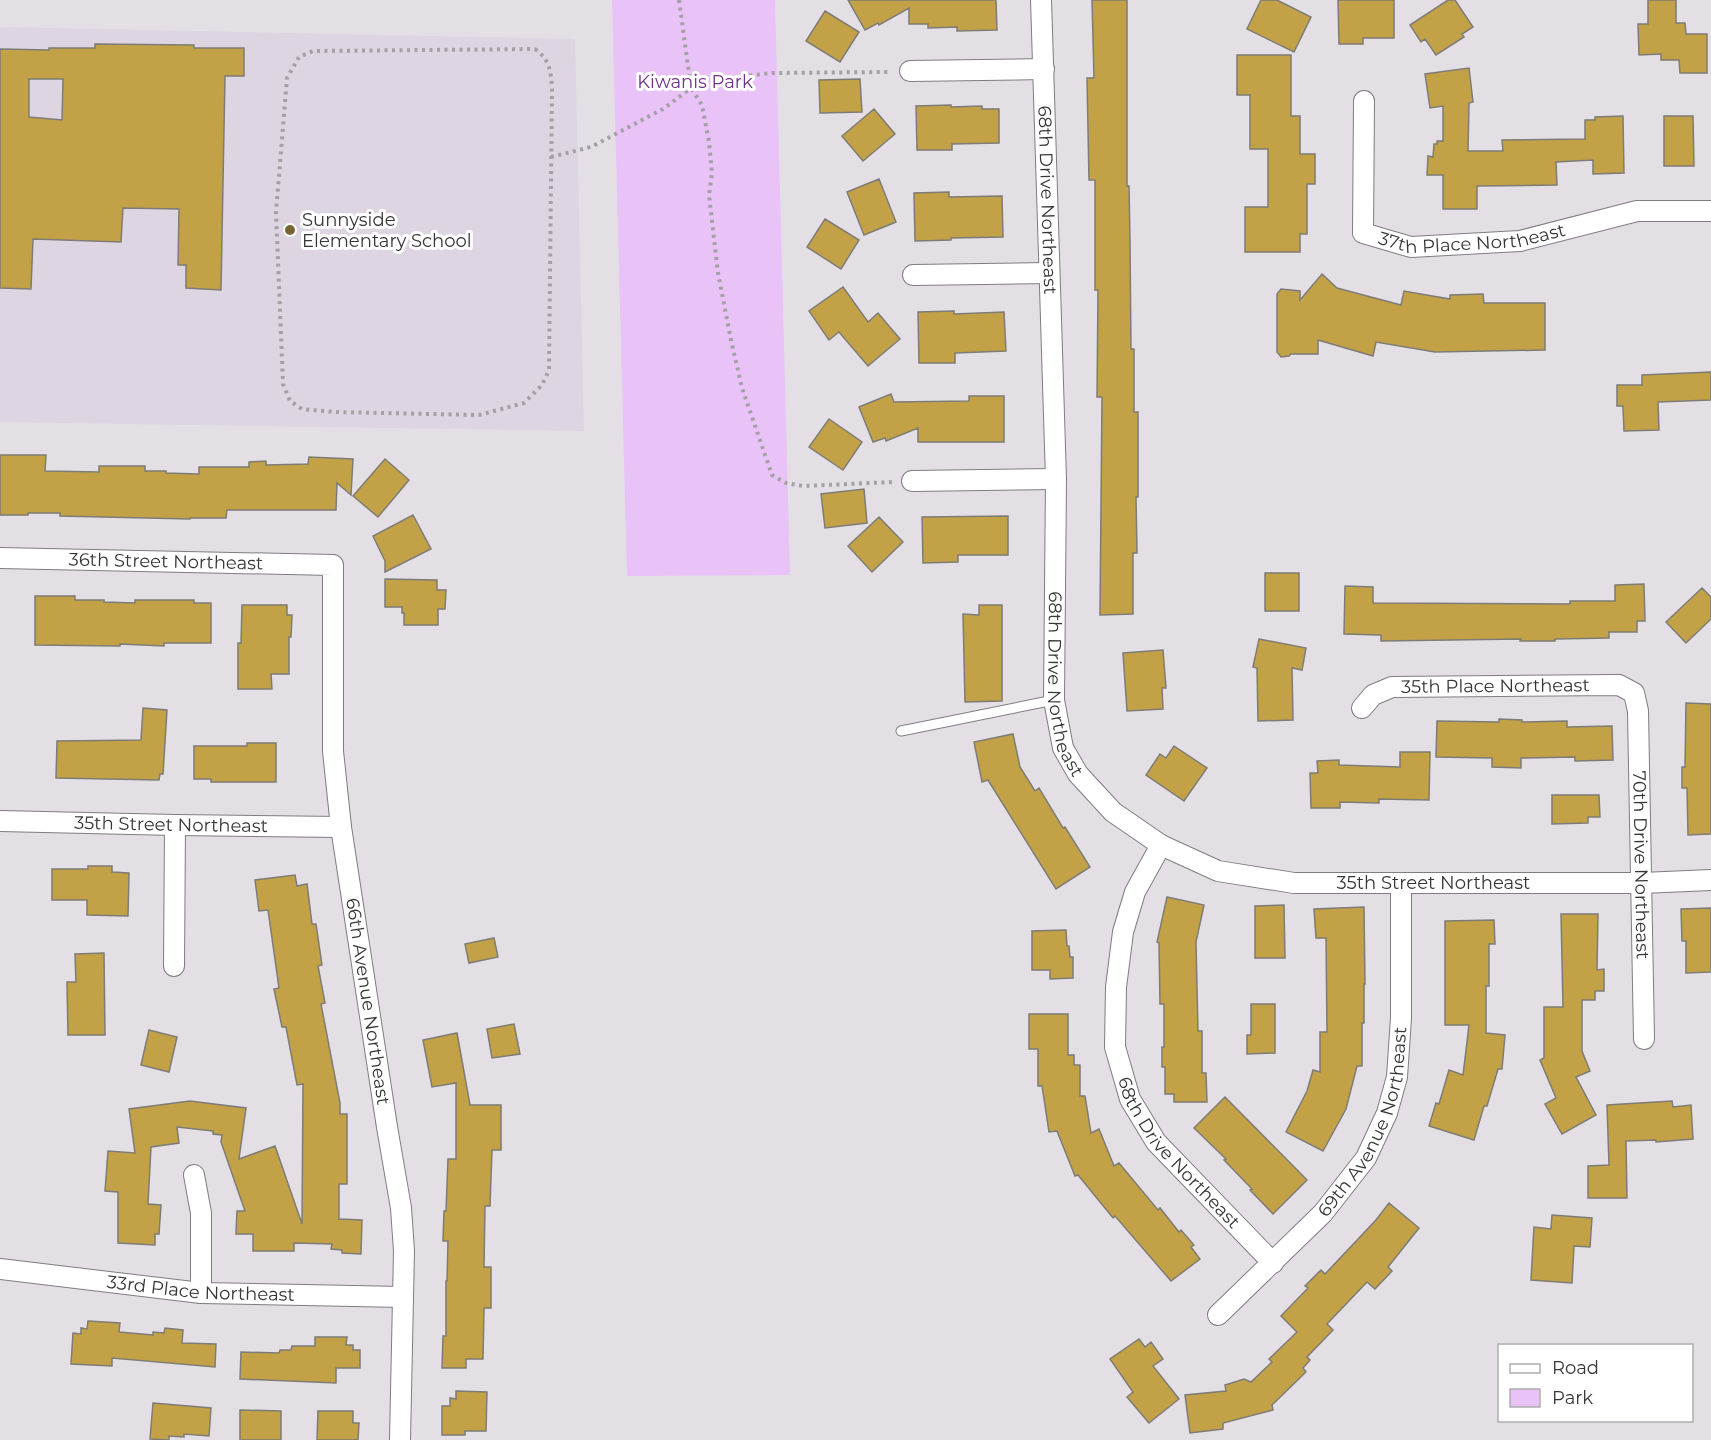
<svg xmlns="http://www.w3.org/2000/svg" width="1711" height="1440" font-family="Montserrat,sans-serif">
	<rect width="100%" height="100%" fill="#e3dfe5"/>
	<path fill="#ded5e2" d="M0 27 575 39 584 431 0 422Z"/>
	<path fill="#e9c2f7" d="M612 0H775L790 575 627 576Z"/>
	<path fill="#c3a247" stroke="#7e7c76" stroke-width="1.5" fill-rule="evenodd" d="M848 0H996L997 30 957 31V27L928 28V24H909V8L879 25 878 23 865 30Z
		M1092 0H1127V186H1129L1130 241 1131 349H1134V412H1138V497H1136L1137 553H1133V614L1100 615 1102 397H1097L1098 290H1095V180H1089L1087 78H1094Z
		M1261 0H1277L1311 17 1294 52 1247 29Z
		M1338 0H1394V38H1363V44H1339Z
		M1448 0H1455L1473 27 1462 34 1464 37 1436 55 1425 39 1421 42 1410 25Z
		M1648 0H1676V23H1685L1686 34H1707V73H1680L1679 60H1661V54L1639 55 1638 24H1648Z
		M825 11 859 32 840 62 806 41Z
		M95 44 194 45V48H244V76H225L221 290 186 288V265H178L179 209 123 208 121 242 33 239 31 289 0 288V49L49 50V48H95ZM29 79H63L62 120 29 117Z
		M1237 55H1291V116H1300V154H1315V184H1307V234H1300V252H1245V207H1268V149H1250V95H1237Z
		M1469 68 1473 102 1469 103 1468 151H1503L1502 140 1585 139V120H1595V117L1623 116 1624 173 1593 174V160L1556 162 1557 185 1477 186V209H1443V175H1427L1428 156 1433 157 1434 144H1437V141H1443V106L1430 108 1425 74Z
		M860 79 862 112 820 113 819 80Z
		M951 105V107L982 106V109H999V143L952 144V150H917L916 106Z
		M874 109 895 134 863 161 842 136Z
		M1664 116H1693L1694 166H1664Z
		M879 179 896 222 864 235 847 192Z
		M949 192V197L1002 196 1003 237 951 238V240L915 241 914 193Z
		M825 219 859 240 841 269 807 247Z
		M1322 274 1337 288 1401 305 1404 291 1450 299V295L1483 294 1484 303H1545V350L1435 352 1376 342 1373 356 1318 340V354H1291L1289 356 1281 357 1277 352V294L1281 289 1300 291V300Z
		M843 287 868 322 878 313 900 339 868 366 839 332 829 340 809 311Z
		M954 311V314L1004 312 1006 351 955 353V363H919L918 312Z
		M1711 372V400L1658 402 1659 430 1624 431 1623 406H1617V385H1642V375Z
		M891 394 894 402 969 401V396H1004V442H918V428L886 441 885 438 873 442 859 407Z
		M829 419 862 442 843 470 809 447Z
		M0 455H46L45 471 99 472V466H145V471H166V473L199 474V467H249V462L266 461V465L308 464 309 457 353 459 351 495 337 483 336 510H227L226 518H190V519L60 516V513H28V515H0Z
		M385 459 409 480 378 517 353 496Z
		M864 489 867 523 825 528 821 494Z
		M413 515 431 549 385 572V561L373 536Z
		M1008 516V555H958V562L923 563 922 517Z
		M879 517 903 542 872 572 848 546Z
		M1265 573H1299V611H1265Z
		M385 579 437 580V590H446L445 609H438V625H404V613H402V607H385Z
		M1644 584 1645 621H1637V632H1609V638L1555 639V641H1520L1521 639 1381 641V635L1344 634 1345 586 1373 587V603L1570 604V601H1615V585Z
		M1702 588 1711 597V619L1686 643 1666 622Z
		M35 596H75V600H104V602L135 603V600H194V603H211V643H164V646L120 644V646L35 645Z
		M242 605H287V615H292L291 637H289V674H271L272 689H238V643H241Z
		M979 605H1002V701L965 702 963 614 979 615Z
		M1259 639 1306 648 1302 670 1292 668 1293 720 1258 721 1257 668 1253 667Z
		M1163 650 1166 688H1162L1163 709 1127 711 1123 653Z
		M1686 703 1711 704V834L1688 835 1687 788H1682V767H1685Z
		M143 708 167 710 163 774H160L159 780 56 778 57 741 141 740Z
		M1499 719 1522 720V722L1567 721V727L1612 726 1613 760 1575 761V757L1521 758V768L1492 767V758L1436 757 1437 721 1499 722Z
		M1013 734 1020 767 1035 791 1039 788 1063 828 1065 827 1090 867 1056 889 988 780 982 782 974 742Z
		M247 743H276V782H211V779H194V746H247Z
		M1174 746 1207 768 1184 801 1146 775 1160 754 1166 758Z
		M1400 752H1430L1429 800 1379 799V803L1340 802V808H1311L1310 773H1318L1317 761 1339 760V765L1400 767Z
		M1552 795H1599L1600 817H1588V823L1552 824Z
		M88 866H112V872L129 873 128 916 87 915V900H52V869H88Z
		M295 875 297 886 307 884 312 924H316L322 965 318 966 325 1003 321 1004 340 1103V1114H347V1184H339V1219L362 1220 361 1254 342 1253V1250L331 1249 332 1244 294 1243V1251H253V1234H236L237 1211H245L221 1142 222 1135 213 1134V1131L177 1127 179 1143 151 1147 148 1204 161 1205 159 1234H155V1245L118 1243V1192L105 1191 108 1151 135 1153 129 1109 190 1101 246 1108 239 1159 275 1146 302 1224 303 1084 297 1085 286 1027H282L274 989 279 988 268 910 259 911 255 880Z
		M1167 897 1204 905 1196 942 1198 1031H1202V1073H1206L1207 1102H1174V1094H1165V1067H1162V1047H1164V1004H1160L1159 943 1157 942Z
		M1284 905 1285 958H1255V906Z
		M1364 907 1365 984H1364V1023H1362V1066H1357L1346 1109 1323 1151 1286 1132 1307 1091 1313 1070 1320 1072V1032H1327L1326 938H1316L1314 909Z
		M1711 908V972L1686 973V941H1682L1681 909Z
		M1561 914H1598L1597 970 1604 969V991H1595V1000H1582V1051L1590 1071 1576 1077 1596 1115 1562 1134 1545 1104 1556 1098 1540 1060 1544 1058V1007H1563Z
		M1494 920 1495 944H1489V986H1486V1033L1505 1035 1502 1069H1498L1487 1106H1484L1474 1140 1429 1126 1436 1103 1439 1104 1449 1070 1463 1075 1469 1025H1445V921Z
		M1066 930 1067 946H1069L1070 957H1073V978L1050 979V970H1032V931Z
		M494 938 498 957 469 963 465 944Z
		M104 953 105 1035H68L67 982H76L75 954Z
		M1251 1004H1275V1053L1247 1054V1035H1251Z
		M1029 1014H1068V1055H1074V1065H1080V1096H1085L1091 1133 1099 1129 1114 1166 1119 1163 1158 1210 1160 1208 1179 1232 1181 1230 1194 1245 1191 1247 1200 1259 1171 1281 1115 1216 1113 1218 1078 1175 1075 1176 1057 1131 1049 1132 1042 1086H1038V1049H1029Z
		M514 1024 520 1054 492 1058 487 1029Z
		M149 1030 177 1037 169 1072 141 1065Z
		M457 1033 470 1105H501V1150H492L490 1206H485L484 1267H491V1308H484L483 1359H466V1368H442L443 1336H446V1281H447L448 1241H443L444 1211H446L448 1159H456V1083L432 1087 423 1040Z
		M1225 1097 1307 1180 1273 1214 1250 1190 1252 1189 1224 1160 1226 1159 1194 1128Z
		M1672 1101 1673 1107 1691 1105 1693 1139 1656 1142V1140L1626 1141 1627 1198H1588V1166L1609 1165 1607 1105Z
		M1389 1203 1419 1228 1388 1267 1392 1271 1375 1289 1367 1282 1327 1324 1333 1330 1307 1357 1310 1360 1303 1368 1306 1372 1272 1405 1273 1410 1223 1423V1429L1190 1433 1185 1395 1226 1391 1225 1385 1244 1379 1251 1382 1272 1362 1269 1359 1297 1332 1281 1316 1308 1288 1305 1286 1321 1270 1325 1274 1376 1220Z
		M1552 1215 1592 1218 1590 1247 1574 1246 1572 1283 1531 1280 1534 1227 1551 1229Z
		M88 1321 120 1323 119 1332 153 1335V1332L164 1333 165 1328 183 1330 182 1343 216 1344 215 1367 112 1358V1366L71 1364 73 1333 81 1334V1328L87 1329Z
		M315 1337H347L346 1345H353V1350H360V1368H336V1383L240 1379 241 1352 279 1353 280 1350H291L292 1346H315Z
		M1139 1339 1145 1347 1151 1342 1163 1359 1153 1366 1179 1399 1149 1423 1127 1397 1133 1392 1110 1359Z
		M456 1391 487 1392 486 1431H465V1435H442V1406H450V1398L456 1399Z
		M153 1403 211 1408 209 1436 184 1434V1437L169 1436V1440L150 1439Z
		M240 1410 281 1411V1440H240Z
		M318 1411H353V1423H359L358 1440H317Z"/>
	<g fill="none" stroke-linecap="round" stroke-linejoin="round">
		<g stroke="#807c82" stroke-width="11">
			<path id="service" d="M901 731 1054 700"/>
		</g>
		<g stroke="#807c82" stroke-width="22">
			<g id="minor">
				<path id="s1" d="M1041 0 1056 479 1054 700 1063 748 1078 774 1113 812 1161 845 1135 892 1123 932 1116 987 1115 1047 1130 1099 1156 1142 1273 1263"/>
				<path d="M910 71 1044 69"/>
				<path id="s2" d="M1364 101 1363 233 1411 247 1520 241 1637 211H1711"/>
				<path d="M913 275 1049 273"/>
				<path d="M912 481 1056 479"/>
				<path id="s3" d="M0 558 333 565V751L341 827 387 1127 401 1208 404 1251 400 1440"/>
				<path id="s4" d="M1362 708 1373 695 1392 687 1619 685 1634 693 1638 711 1644 1039"/>
				<path id="s5" d="M0 821 175 825 341 827"/>
				<path id="s6" d="M1161 845 1218 871 1294 883H1642L1711 880"/>
				<path d="M174 966 175 825"/>
				<path d="M194 1175 201 1213V1293"/>
				<path id="s7" d="M0 1269 201 1293 403 1297"/>
				<path id="s8" d="M1218 1315 1323 1213 1366 1158 1387 1113 1397 1077 1401 1018V883"/>
			</g>
		</g>
		<path stroke="#a4a1a5" stroke-width="4" stroke-dasharray="3 4.5" stroke-linecap="butt" d="M679 0 691 88 702 105 709 142 712 173 709 195 718 273 731 340 742 388 772 475 786 483 803 486 893 482
			M535 49C550 60 551 71 552 89L549 370 542 385 524 403 479 415 334 412 302 409 290 401 283 384 276 212 287 78 299 57 313 51Z
			M551 157 591 147 663 109 691 88 728 78 772 73 891 72"/>
		<use href="#service" stroke="#fff" stroke-width="9"/>
		<use href="#minor" stroke="#fff" stroke-width="20"/>
	</g>
	<circle fill="#766432" stroke="#fff" stroke-width="2" cx="290" cy="230" r="6"/>
	<g text-anchor="middle" dominant-baseline="central" stroke-width="6" stroke-linejoin="round" paint-order="stroke">
		<g font-size="18" fill="#713186" stroke="#fff">
			<text x="695" y="82">Kiwanis Park</text>
		</g>
		<g font-size="18" fill="#363537" stroke="#fff">
			<text stroke="none"><textPath href="#s1" startOffset="200">68th Drive Northeast</textPath></text>
			<text stroke="none"><textPath href="#s2" startOffset="243">37th Place Northeast</textPath></text>
			<text stroke="none"><textPath href="#s3" startOffset="166">36th Street Northeast</textPath></text>
			<text stroke="none"><textPath href="#s1" startOffset="686">68th Drive Northeast</textPath></text>
			<text stroke="none"><textPath href="#s4" startOffset="141">35th Place Northeast</textPath></text>
			<text stroke="none"><textPath href="#s5" startOffset="171">35th Street Northeast</textPath></text>
			<text stroke="none"><textPath href="#s4" startOffset="454">70th Drive Northeast</textPath></text>
			<text stroke="none"><textPath href="#s6" startOffset="279">35th Street Northeast</textPath></text>
			<text stroke="none"><textPath href="#s3" startOffset="772">66th Avenue Northeast</textPath></text>
			<text stroke="none"><textPath href="#s8" startOffset="249">69th Avenue Northeast</textPath></text>
			<text stroke="none"><textPath href="#s1" startOffset="1226">68th Drive Northeast</textPath></text>
			<text stroke="none"><textPath href="#s7" startOffset="202">33rd Place Northeast</textPath></text>
		</g>
		<g font-size="18" fill="#363537" stroke="#fff" text-anchor="start">
			<text x="302" y="220">Sunnyside<tspan x="302" dy="21">Elementary School</tspan></text>
		</g>
	</g>
	<rect x="1498" y="1344" width="195" height="78" fill="#ffffff" stroke="#afaeaf" stroke-width="1.5"/>
	<rect x="1510" y="1364" width="30" height="9" fill="#ffffff" stroke="#afaeaf" stroke-width="1.5"/>
	<text x="1552" y="1374" font-size="18" fill="#363537">Road</text>
	<rect x="1510" y="1389" width="30" height="18" fill="#e9c2f7" stroke="#afaeaf" stroke-width="1.5"/>
	<text x="1552" y="1404" font-size="18" fill="#363537">Park</text>
</svg>
